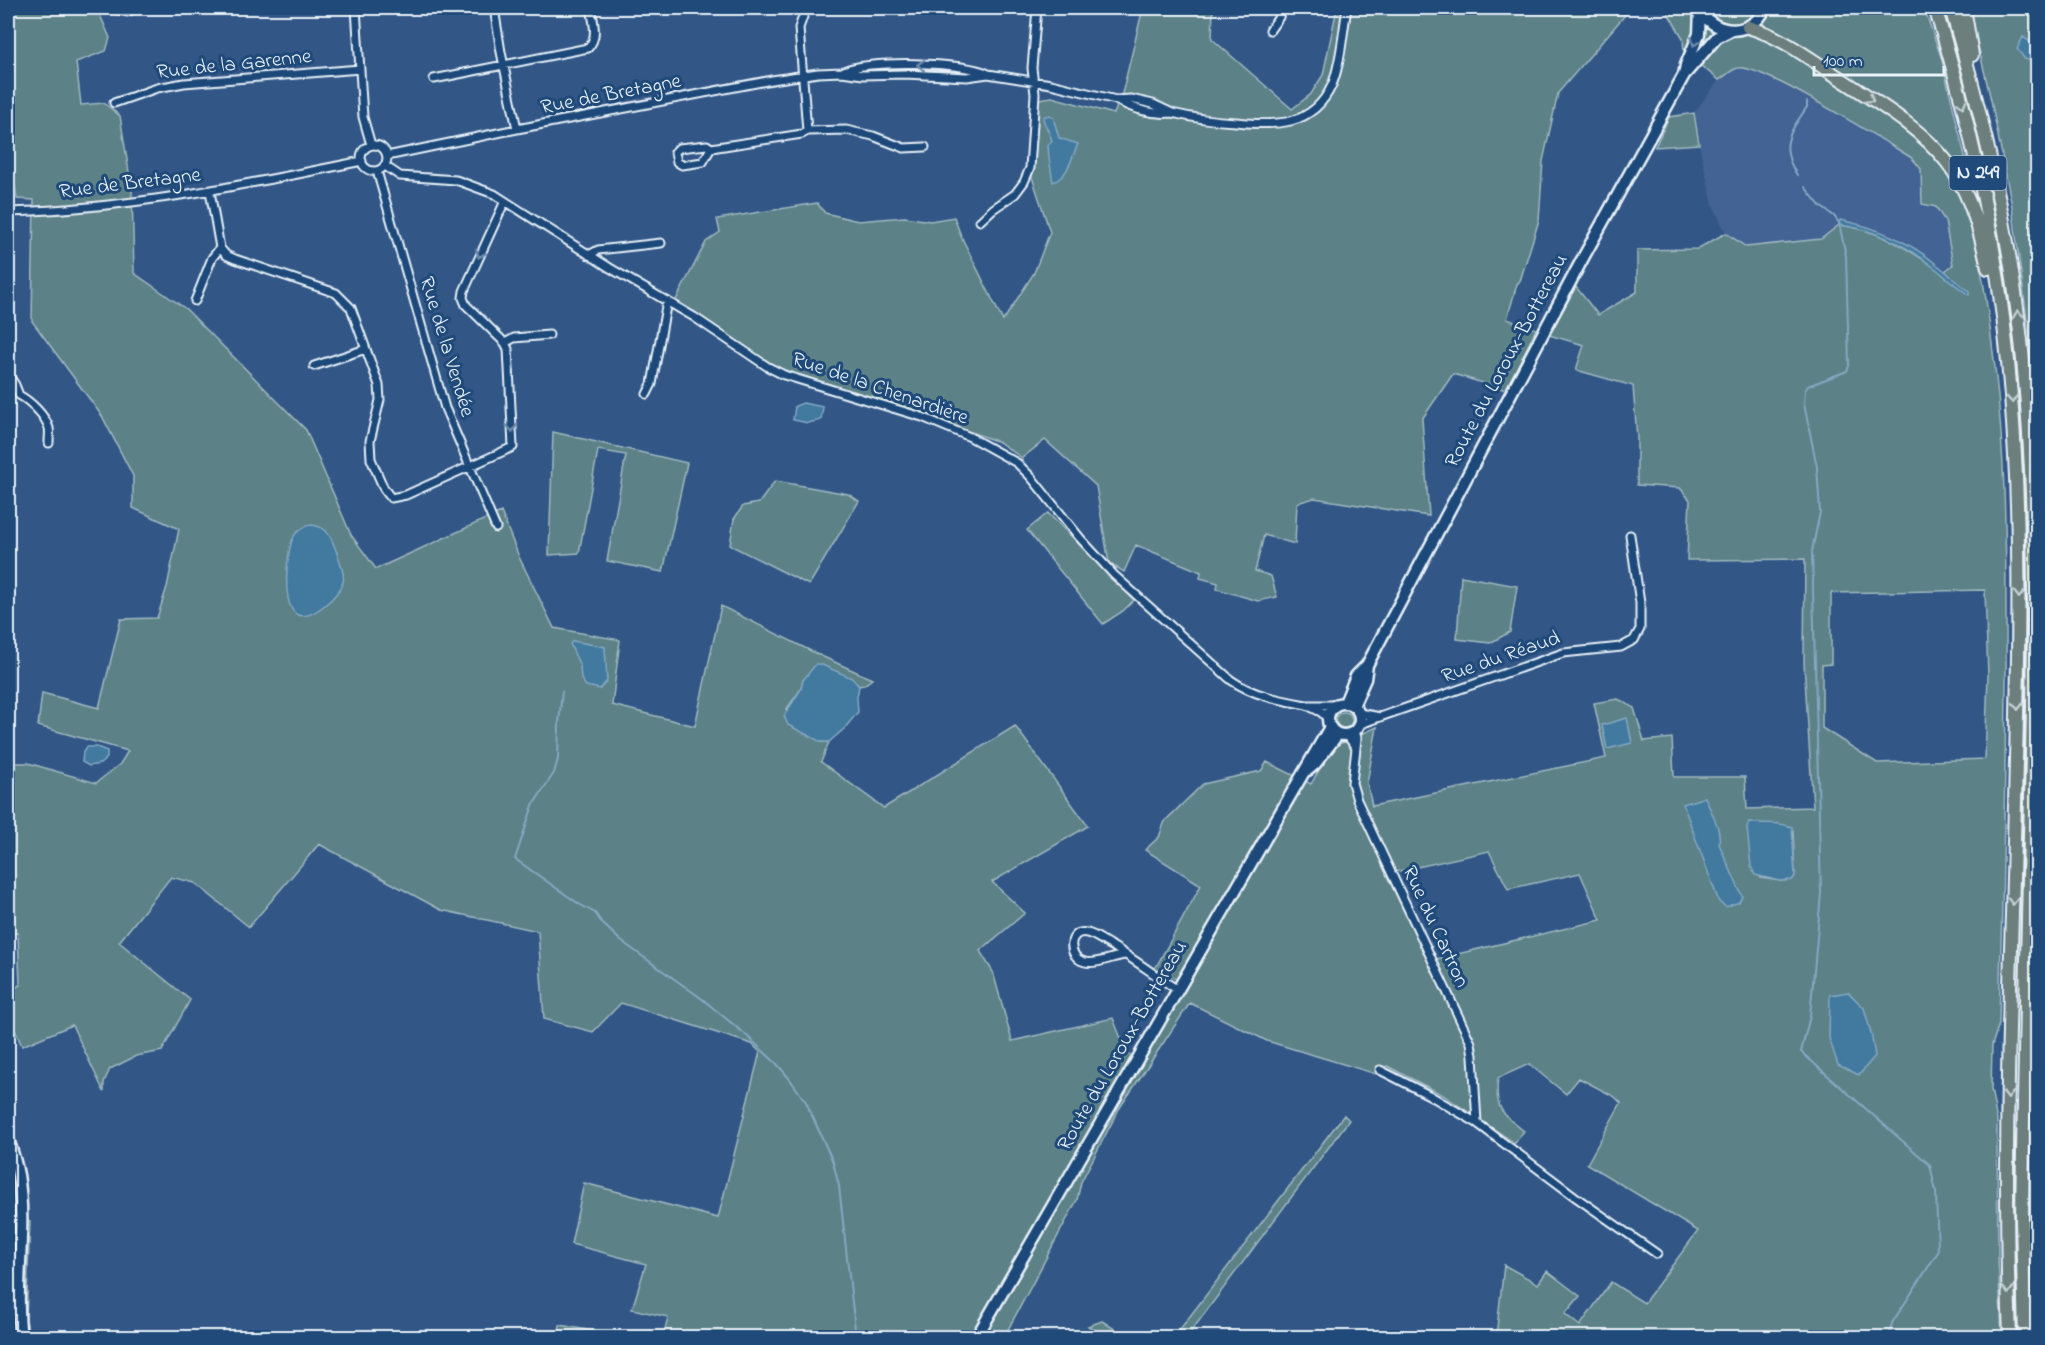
<svg xmlns="http://www.w3.org/2000/svg" width="2045" height="1345" font-family="'Indie Flower',sans-serif">
	<rect width="100%" height="100%" fill="#325787"/>
	<filter id="ink" filterUnits="userSpaceOnUse"><feTurbulence type="fractalNoise" baseFrequency=".0167" numOctaves="2"/><feDisplacementMap in="SourceGraphic" scale="12" xChannelSelector="R" yChannelSelector="G"/><feConvolveMatrix kernelMatrix="1 2 1 2 8 2 1 2 1" color-interpolation-filters="sRGB"/></filter>
	<g filter="url(#ink)">
		<path fill="#436493" d="M1737 68H1748L1793 88 1912 158 1921 169 1922 204 1936 207 1945 221 1953 265 1945 271 1924 256 1890 235 1855 223 1840 221 1839 225 1821 239 1746 247 1726 233 1713 205 1699 144 1694 113 1719 80Z"/>
		<path fill="#5b8187" stroke="#a2b9c0" stroke-width="1.5" fill-rule="evenodd" d="M8 8H97L110 38 106 51 76 62 81 105 104 103 120 116 132 191 134 273 186 309 306 430 351 535 376 569 501 512 519 557 554 628 620 640 612 705 695 726 721 606 819 655 872 679 864 685 859 686C842 668 826 677 803 680L801 689 786 710 821 742H829L821 762 884 808 1015 726 1088 826 992 882 1025 913 980 951 993 972 1012 1041 1113 1018 1127 1054 1133 1056 1180 981 1155 969 1201 885 1145 850 1159 837 1165 821 1203 784 1261 771 1267 762 1311 784 1326 758 1337 745 1377 727 1367 783 1372 806 1606 758 1594 703 1618 699 1634 708 1644 741 1672 738 1674 777H1745L1747 809 1813 807 1804 662 1805 559 1687 560 1690 500 1680 488 1637 485V438L1633 386 1576 370 1584 345 1549 335 1576 287 1598 315 1637 292V250L1697 249 1726 233 1746 247 1821 239 1839 225C1875 229 1904 246 1934 267 1947 277 1952 284 1969 291L1956 283 1945 271 1953 265 1945 221 1936 207 1922 204 1921 169 1912 158C1887 143 1758 62 1738 68 1732 69 1724 77 1719 80L1684 52 1683 38 1665 8H1924L1941 57 1969 173 1955 187C1982 245 1987 306 1995 368 2005 453 2006 539 2006 625 2007 758 2002 891 1999 1024L1992 1045 1991 1089 1997 1121 1998 1258 2002 1337H1496L1504 1265 1538 1284 1547 1271 1580 1296 1565 1314 1580 1326 1611 1282 1644 1303 1698 1231 1587 1164 1621 1103 1615 1097 1579 1078 1566 1094 1529 1064 1498 1078C1494 1108 1502 1114 1524 1131L1515 1143 1443 1095 1387 1066 1376 1074 1267 1041 1190 1003 1119 1109 1081 1182 1077 1200 1004 1337H663L668 1317 632 1309 646 1264 571 1244 584 1183 718 1218 760 1052 752 1044 621 1003 593 1032 544 1019 538 931 441 910 319 844 249 927 195 883 171 877 119 942 190 1000 162 1051 136 1056 110 1069 104 1082V1092L72 1025 22 1046 8 1014V992L20 985 18 933 8 935V763H28L96 783 120 764 128 751 38 726 42 693 99 708 121 619 157 618 167 587 179 529 133 508V476L102 416 32 321 34 200 17 199 8 143ZM1985 590 1988 676 1985 759 1877 763 1822 728V665L1831 664V593ZM1749 822 1772 825 1778 824 1793 830 1795 876 1792 880 1780 881 1761 878 1751 866ZM1489 851 1508 889 1580 873 1601 920 1428 961 1386 874Z
			M1143 8H1213L1212 39 1292 109 1311 94 1323 75 1337 8H1631L1558 93 1543 161 1539 220 1520 281 1517 284 1507 319 1536 329 1506 390 1453 374 1422 419 1429 516 1314 498 1297 503 1295 544 1264 535 1255 571 1271 576 1277 597 1258 601 1217 589 1218 583 1200 578 1201 572 1136 545 1124 572 1109 563 1096 486 1045 440 1022 458 999 442 885 402 775 367 676 300 706 242 720 232 717 219 817 203 825 213 858 221 905 217 930 221 954 217 961 236 1003 321 1034 273 1050 232 1032 177 1039 99 1052 97 1114 114 1123 90Z
			M1971 8H2037L2038 221H2036L2031 231 2038 267 2037 434 2029 333 2012 206 1991 100 1974 28ZM2023 37 2036 46 2032 52 2036 62 2025 59Z
			M1694 113 1699 144 1655 147 1669 117Z
			M553 432 687 463 663 572 607 561 626 455 598 450 579 553 549 555Z
			M775 481 848 494 859 501 809 585 730 545 734 519 743 506 759 503Z
			M1048 513 1134 600 1123 611 1103 624 1027 530Z
			M1461 576 1517 586 1510 632 1490 643 1457 639Z
			M1336 720a8 8 0 1 1 16 0a8 8 0 1 1-16 0Z
			M2037 932V1336L2034 1060Z
			M1344 1115 1349 1120 1187 1337H1174Z
			M8 1220 30 1221 26 1319 29 1337H8Z
			M1102 1321 1127 1337H1106L1088 1326Z
			M560 1325 626 1337H558Z"/>
		<path fill="#42799f" stroke="#84a9c3" stroke-width="1.5" d="M2023 37 2037 47 2032 52 2037 62 2025 59 2017 49Z
			M1049 115 1053 117 1059 138 1078 144C1072 157 1068 177 1053 182L1049 158 1048 145 1052 141C1050 132 1044 126 1043 117Z
			M1840 220C1876 227 1912 243 1940 267 1950 275 1958 284 1969 291V295C1957 287 1947 278 1936 269 1908 246 1875 229 1839 225Z
			M803 403 823 407 821 420 808 423 793 420 795 406Z
			M308 525C315 525 320 526 325 530 332 536 346 573 343 582 339 595 313 620 298 615 281 608 286 550 294 536 297 531 303 528 308 525Z
			M573 641 605 647 607 681 600 689 586 686 581 679 580 666 570 644Z
			M816 664H820L852 678 859 686 857 697 858 712 844 729 829 742H821L788 725 784 716 801 689 803 680Z
			M1627 718 1632 743 1607 749 1602 725Z
			M87 747H97L107 751V758L100 764 89 766 82 762 83 752Z
			M1705 797C1710 811 1722 829 1719 844L1742 896 1739 902 1726 907 1719 902 1683 804Z
			M1749 822C1763 825 1779 821 1792 827L1795 876 1792 880 1780 881 1755 875 1751 866 1747 828Z
			M1848 992 1864 1008 1871 1033 1875 1056 1859 1075 1838 1065 1829 1038 1830 995Z"/>
		<g fill="none" stroke-linecap="round" stroke-linejoin="round">
			<path stroke="#84a9c3" stroke-width="2" d="M1797 175C1778 146 1790 132 1807 107V102
				M1805 187 1820 206 1834 216 1839 223 1846 256 1849 366 1847 371 1808 386 1805 390 1804 404 1817 467 1820 512 1812 551 1821 893 1810 1016 1801 1052 1930 1165 1936 1192 1938 1252 1892 1323 1889 1338
				M562 691 559 723 558 759 554 773 533 805 515 859 579 904 595 913 602 923 621 941 701 998 746 1035 777 1064 789 1078 806 1102 833 1162 839 1186 856 1338"/>
			<g stroke="#e8f1f8" stroke-width="11">
				<path id="street" d="M110 8 127 12 136 8
					M356 8 363 117 371 145
					M494 8 501 52 517 129
					M806 8 799 28 807 131
					M1270 30 1279 17 1281 8
					M842 72C862 59 968 62 988 74
					M434 79 588 48C599 37 593 21 591 8
					M1131 99 1153 104 1172 113C1151 115 1134 109 1116 100Z
					M114 103 157 88 184 83 360 69
					M1172 113C1193 118 1215 121 1236 122 1275 126 1313 127 1332 85 1341 63 1343 31 1347 8
					M361 158a13 13 0 1 1 26 0a13 13 0 1 1-26 0Z
					M711 148 703 162 682 165 677 162 675 152 679 148 707 145 711 148 802 134 807 131 846 130 873 136 904 148 925 147
					M387 156 517 129 772 80 818 73 842 72 863 75 904 74 967 77 988 74 1051 84 1116 100
					M385 166 400 176 456 180 494 194 610 268 694 317 768 367 784 375 922 417 970 437 1017 463 1031 477 1080 538 1114 575 1231 680C1254 696 1280 700 1307 705
					M377 171 445 408 496 528
					M210 191 220 248 226 255 235 259 336 293 351 308 379 385 380 400 370 441 371 459 384 489 391 498 406 495 513 447 508 349 505 343 466 305 463 298 464 291 505 201
					M8 212C127 209 245 185 362 161
					M980 221 993 209 1015 194 1024 182 1030 168 1035 94 1032 68 1037 8
					M589 255 598 250 661 243
					M195 301 212 258 220 248
					M505 343 514 338 549 335
					M314 366 366 349
					M8 374 15 385 19 395C30 401 45 415 49 428 50 432 49 438 49 443
					M647 394 652 384 667 301
					M1380 717 1563 653 1621 647 1634 640 1640 629V603L1630 535
					M1327 718 1321 712 1307 705H1335
					M1358 725 1380 717 1359 713
					M1347 735 1356 748 1357 738 1355 731
					M1356 748 1352 783 1357 800 1471 1043 1473 1056 1477 1123 1577 1198 1657 1254
					M1126 955C1114 956 1096 965 1085 962 1067 958 1067 929 1087 933 1096 935 1104 942 1112 946 1135 960 1156 976 1178 990
					M1380 1070 1429 1095 1477 1123"/>
			</g>
			<g stroke="#e8f1f8" stroke-width="15">
				<path id="secondary" d="M1701 11C1716 37 1753 36 1765 8
					M1684 75 1717 37 1731 30
					M1328 719a16 16 0 1 1 32 0a16 16 0 1 1-32 0Z
					M1345 703 1356 676 1367 665 1584 256 1684 75 1686 65 1699 34 1700 9
					M1353 706 1365 679 1367 665
					M1308 770 1315 764 1338 734
					M8 1139C12 1151 16 1163 18 1175 27 1229 14 1284 21 1338
					M976 1338 1330 727"/>
			</g>
			<g stroke="#e8f1f8" stroke-width="16">
				<path id="highway" d="M1935 8C1974 133 2001 265 2011 396 2021 517 2019 638 2016 759 2012 952 2002 1145 2010 1338
					M1951 8C1983 117 2009 228 2021 341 2038 493 2035 645 2031 797 2028 915 2025 1032 2023 1150L2022 1220 2025 1338
					M1964 8 1972 55
					M1748 27C1780 36 1807 57 1835 75 1874 101 1918 125 1947 162 1970 192 1981 232 1988 268"/>
			</g>
			<use href="#street" stroke="#1f4a7a" stroke-width="7"/>
			<use href="#secondary" stroke="#1f4a7a" stroke-width="10"/>
			<use href="#highway" stroke="#6c7f7c" stroke-width="12"/>
		</g>
		<defs><path id="oneway-chevron" d="M-2-3.5L2.5 0L-2 3.5" fill="none" stroke-width="1.6" stroke-linecap="round" stroke-linejoin="round" transform="scale(1.5)"/></defs>
		<g stroke="#6f8dac">
			<use href="#oneway-chevron" transform="translate(1695 42) rotate(113)"/>
			<use href="#oneway-chevron" transform="translate(921 65) rotate(-178)"/>
			<use href="#oneway-chevron" transform="translate(480 254) rotate(114)"/>
			<use href="#oneway-chevron" transform="translate(512 428) rotate(87)"/>
		</g>
		<g stroke="#c3cfd3">
			<use href="#oneway-chevron" transform="translate(1870 99) rotate(34)"/>
			<use href="#oneway-chevron" transform="translate(1962 104) rotate(76)"/>
			<use href="#oneway-chevron" transform="translate(2018 314) rotate(-97)"/>
			<use href="#oneway-chevron" transform="translate(2012 399) rotate(86)"/>
			<use href="#oneway-chevron" transform="translate(2019 594) rotate(90)"/>
			<use href="#oneway-chevron" transform="translate(2018 706) rotate(91)"/>
			<use href="#oneway-chevron" transform="translate(2013 901) rotate(91)"/>
			<use href="#oneway-chevron" transform="translate(2008 1095) rotate(91)"/>
			<use href="#oneway-chevron" transform="translate(2008 1290) rotate(89)"/>
		</g>
	</g>
	<g text-anchor="middle" dominant-baseline="central" stroke-width="6" stroke-linejoin="round" paint-order="stroke">
		<rect fill="#1f4a7a" stroke="#acbfd2" stroke-width="1.5" x="1949.5" y="156" width="57" height="34" rx="4.5"/>
		<g font-size="20" font-weight="bold" fill="#e8f1f8">
			<text x="1978" y="173">N 249</text>
		</g>
		<g font-size="21" fill="#e8f1f8" stroke="#1f4a7a">
			<text transform="translate(234 65) rotate(-6)">Rue de la Garenne</text>
			<text transform="translate(611 95) rotate(-11)">Rue de Bretagne</text>
			<text transform="translate(130 184) rotate(-7)">Rue de Bretagne</text>
			<text transform="translate(446 347) rotate(73)">Rue de la Vendée</text>
			<text transform="translate(1507 361) rotate(-62)">Route du Loroux-Bottereau</text>
			<text transform="translate(880 389) rotate(19)">Rue de la Chenardière</text>
			<text transform="translate(1501 658) rotate(-19)">Rue du Réaud</text>
			<text transform="translate(1435 927) rotate(65)">Rue du Cartron</text>
			<text transform="translate(1123 1046) rotate(-60)">Route du Loroux-Bottereau</text>
		</g>
	</g>
	<rect width="2045" height="1345" fill="none" stroke="#1f4a7a" stroke-width="30"/>
	<rect x="15" y="15" width="2015" height="1315" fill="none" stroke="#e8f1f8" stroke-width="2" filter="url(#ink)"/>
	<path d="M1814 66v9h130v-9" fill="none" stroke="#e8f1f8" stroke-width="3"/>
	<text x="1823" y="66" font-size="18" fill="#e8f1f8" stroke="#1f4a7a" stroke-width="4.5" paint-order="stroke">100 m</text>
</svg>
